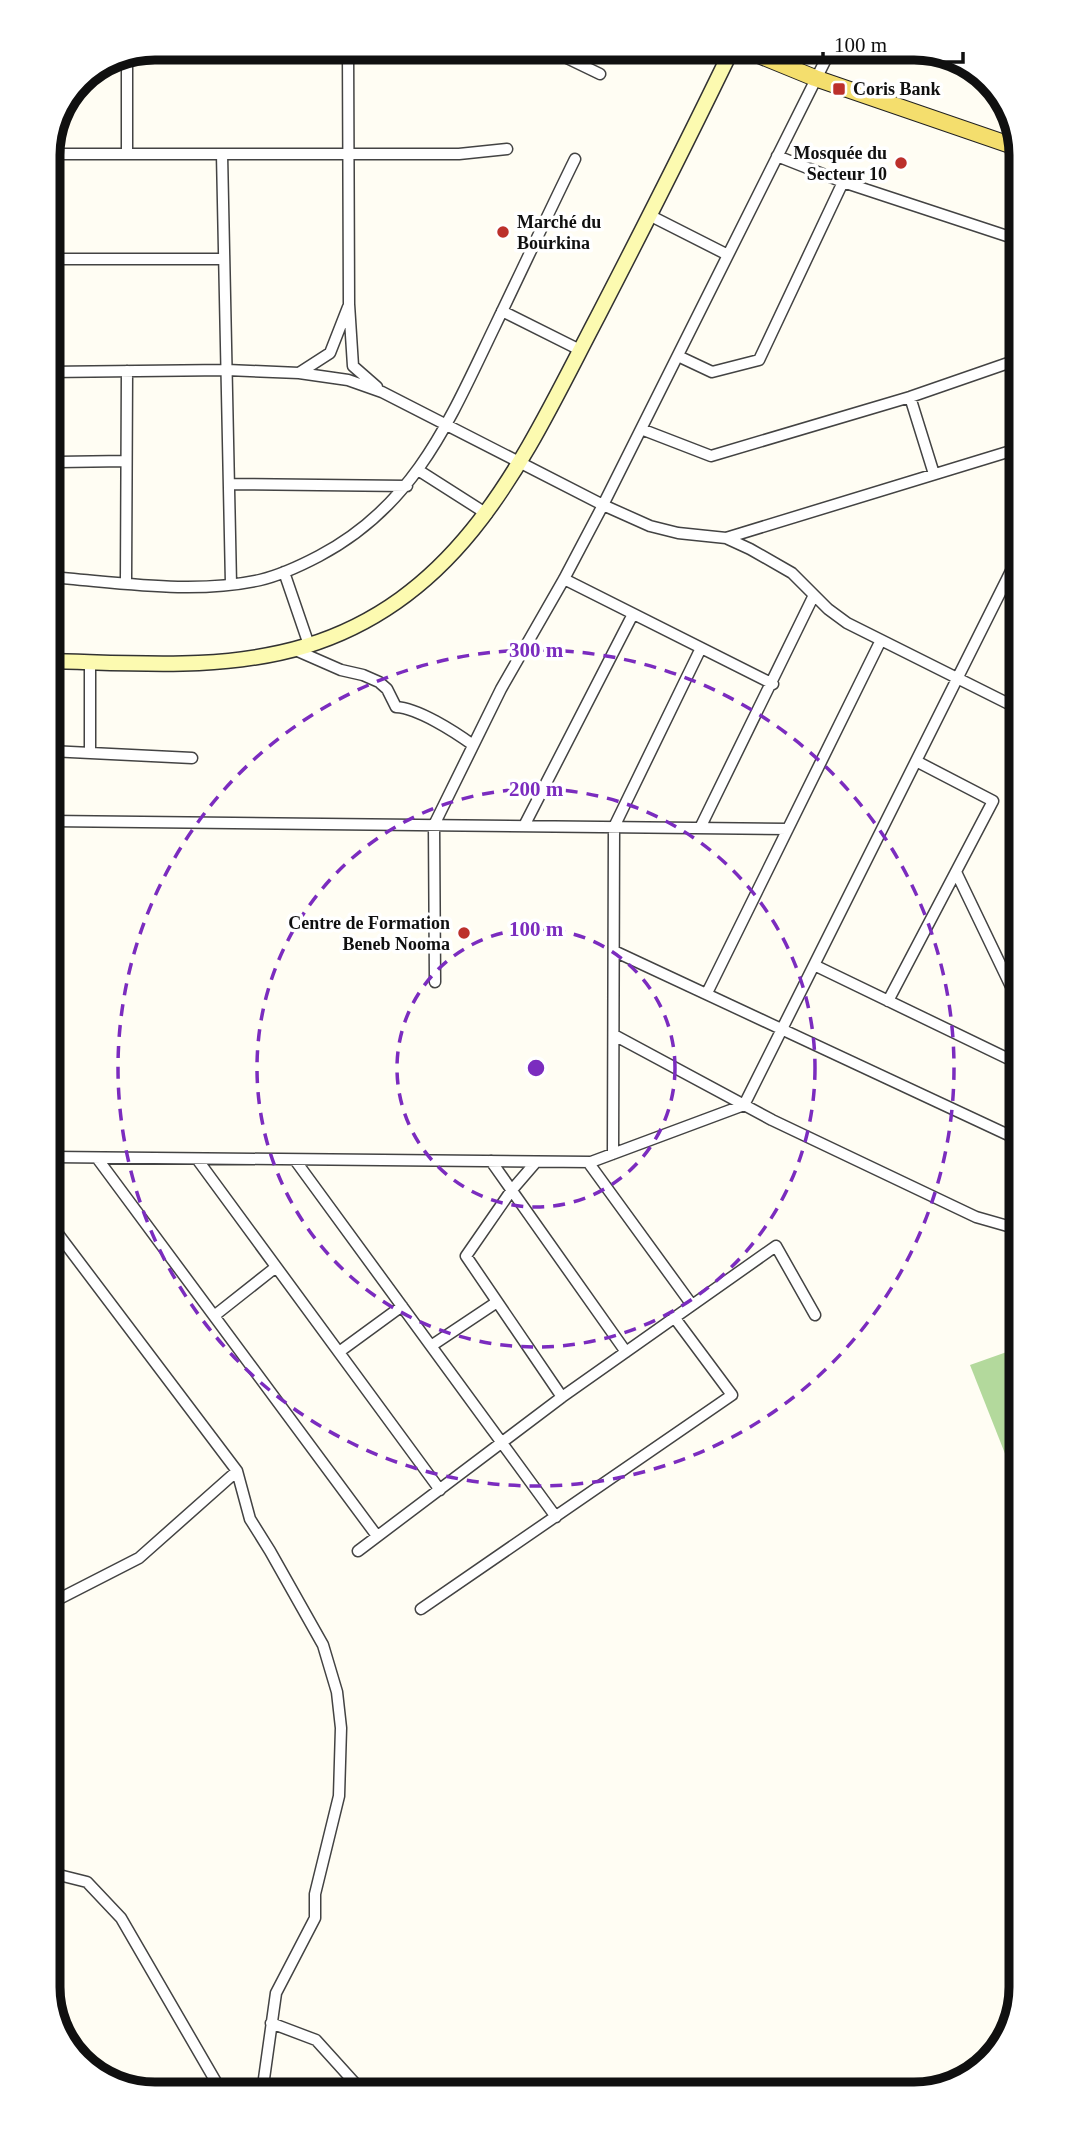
<svg xmlns="http://www.w3.org/2000/svg" width="1068" height="2142" font-family="'Times New Roman',serif">
	<rect width="100%" height="100%" fill="#fffdf3"/>
	<path fill="#b3d99c" d="M1018 1348 1019 1489 970 1365Z"/>
	<g fill="none" stroke-linecap="round" stroke-linejoin="round">
		<g stroke="#434343" stroke-width="13">
			<path id="street" d="M348 47 349 304 353 366 377 387
				M544 47 600 74
				M127 58V154
				M47 154H459L507 149
				M222 154 231 584
				M777 156 843 182 1013 238
				M651 216 728 255
				M48 259H224
				M502 311 580 350
				M678 356 712 372 759 360 843 182
				M48 372 227 370 299 373 348 380 382 392 603 505 650 526 678 533 726 538 750 549 792 573 828 609 847 623 1015 707
				M299 373 330 353 348 307
				M910 397 934 474
				M641 429 711 456 910 397 1014 361
				M58 462 126 461
				M418 470 487 514
				M229 484 407 486
				M726 538 1014 450
				M284 572 309 645
				M49 577C118 582 192 595 260 580 281 575 300 566 319 556 416 505 450 419 495 326 522 270 548 214 575 159
				M564 579 773 684
				M126 582 127 371
				M293 649 341 670 363 675 379 682 387 689 396 707C418 708 455 732 473 745
				M90 662V753
				M50 751 192 758
				M50 821 788 829
				M524 826 633 614
				M700 828 814 595
				M956 872 1017 999
				M614 951 1017 1139
				M814 965 1017 1063
				M435 982 434 825 501 689 564 579 603 505 832 47
				M707 993 881 640
				M888 1001 993 801 916 761
				M614 1035 772 1120 976 1217 1018 1229
				M613 1154 614 827 701 648
				M52 1157 591 1162 744 1105 1015 563
				M97 1158 377 1536
				M197 1159 440 1490
				M295 1160 556 1517
				M491 1161 626 1352
				M536 1162 511 1191 466 1256 562 1397
				M588 1162 692 1305
				M52 1226 237 1471 250 1519 270 1551 323 1645 337 1692 341 1728 339 1796 315 1894V1918L276 1993 262 2093
				M214 1316 276 1267
				M431 1346 497 1302
				M339 1352 402 1306
				M358 1551 562 1397 776 1246 815 1315
				M53 1602 139 1558 237 1471
				M421 1609 732 1395 674 1317
				M55 1874 87 1882 121 1918 223 2094
				M271 2023 316 2040 363 2092"/>
		</g>
		<g stroke="#323232" stroke-width="17">
			<path id="secondary" d="M50 661C136 663 223 671 306 646 466 597 527 451 598 316 644 227 689 138 733 47"/>
		</g>
		<g stroke="#212121" stroke-width="18">
			<path id="primary" d="M739 47 815 78 1013 146"/>
		</g>
		<use href="#street" stroke="#fff" stroke-width="10"/>
		<use href="#secondary" stroke="#fcfab0" stroke-width="14"/>
		<use href="#primary" stroke="#f4de6d" stroke-width="16"/>
	</g>
	<g fill="none" stroke="#7b2cbf" stroke-width="3.5" stroke-dasharray="12 9">
		<circle cx="536" cy="1068" r="139"/>
		<circle cx="536" cy="1068" r="279"/>
		<circle cx="536" cy="1068" r="418"/>
	</g>
	<g fill="#bc302b" stroke="#fff" stroke-width="2.5">
		<rect x="832" y="82" width="14" height="14" rx="3.5"/>
		<circle cx="901" cy="163" r="7"/>
		<circle cx="503" cy="232" r="7"/>
		<circle cx="464" cy="933" r="7"/>
	</g>
	<g text-anchor="middle" dominant-baseline="central" stroke-width="7" stroke-linejoin="round" paint-order="stroke">
		<g font-size="18" font-weight="bold" fill="#101010" stroke="#fff" text-anchor="start">
			<text x="853" y="89">Coris Bank</text>
			<text x="887" y="153" text-anchor="end">Mosquée du<tspan x="887" dy="21">Secteur 10</tspan></text>
			<text x="517" y="222">Marché du<tspan x="517" dy="21">Bourkina</tspan></text>
			<text x="450" y="923" text-anchor="end">Centre de Formation<tspan x="450" dy="21">Beneb Nooma</tspan></text>
		</g>
	</g>
	<path d="M0 0H1068V2142H0ZM155 60H914A95 95 0 0 1 1009 155V1987A95 95 0 0 1 914 2082H155A95 95 0 0 1 60 1987V155A95 95 0 0 1 155 60Z" fill="#fff" fill-rule="evenodd"/>
	<path fill="none" stroke="#101010" stroke-width="9" d="M155 60H914A95 95 0 0 1 1009 155V1987A95 95 0 0 1 914 2082H155A95 95 0 0 1 60 1987V155A95 95 0 0 1 155 60Z"/>
	<circle cx="536" cy="1068" r="10" fill="#7b2cbf" stroke="#fff" stroke-width="3.5"/>
	<g font-size="21" text-anchor="middle" font-weight="bold" fill="#7b2cbf" stroke="#fff" stroke-width="7" stroke-linejoin="round" paint-order="stroke">
		<text x="536" y="657">300 m</text>
		<text x="536" y="796">200 m</text>
		<text x="536" y="936">100 m</text>
	</g>
	<path d="M823 52v10h140v-10" fill="none" stroke="#101010" stroke-width="3.5"/>
	<text x="834" y="52" font-size="21" fill="#101010" stroke="#ffffff" stroke-width="5" paint-order="stroke">100 m</text>
</svg>
